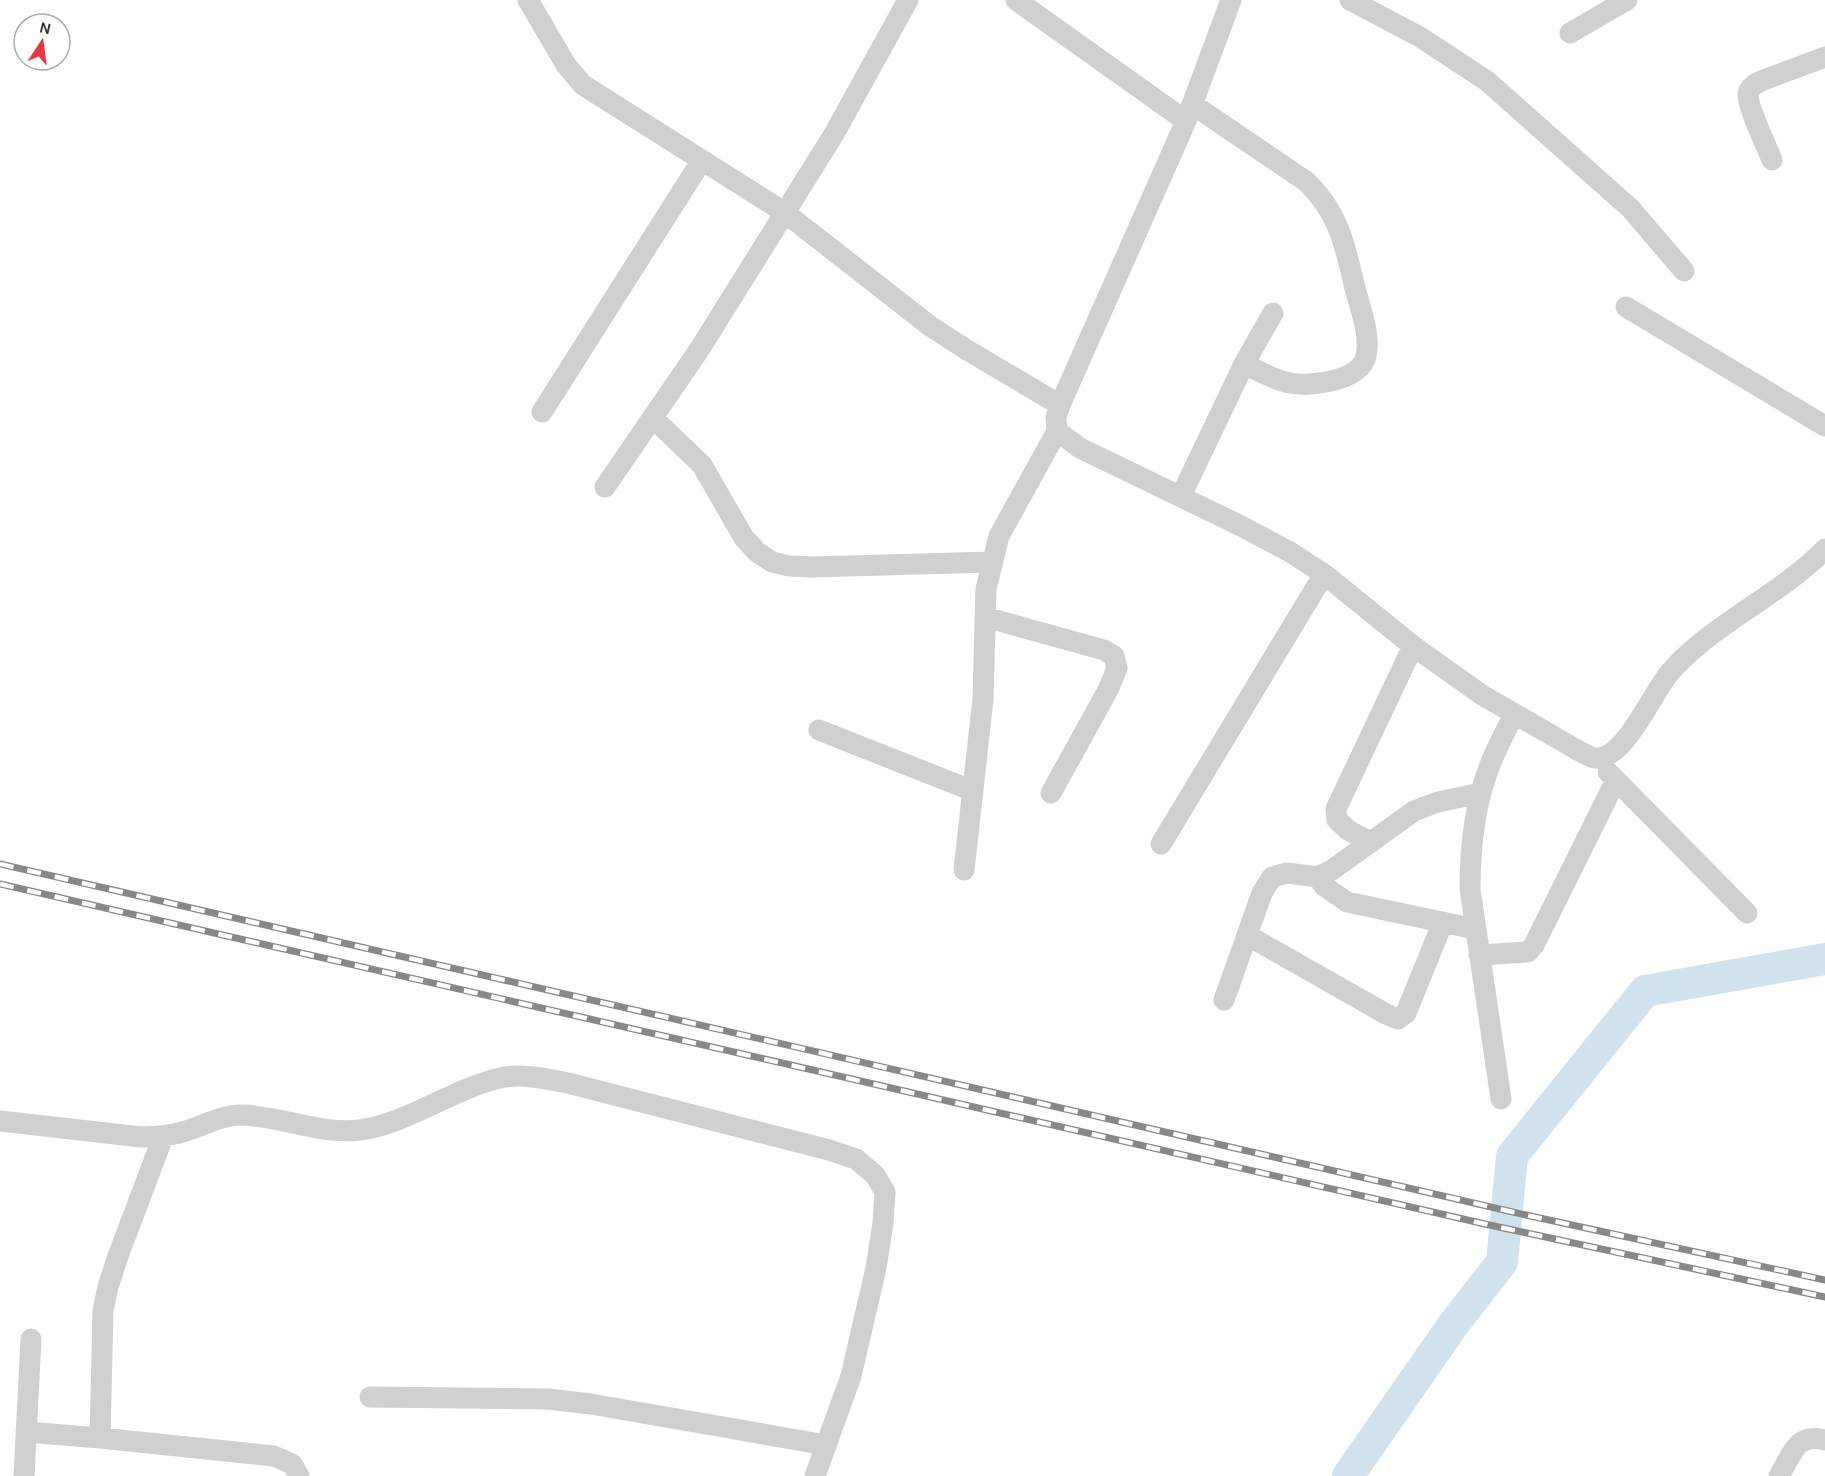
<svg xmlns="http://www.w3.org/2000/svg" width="1825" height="1476" font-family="Karla,sans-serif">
	<rect width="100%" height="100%" fill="#fff"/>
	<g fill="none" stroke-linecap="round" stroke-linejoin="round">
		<path stroke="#cfe2ee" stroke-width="32" d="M1348 1476 1453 1325 1502 1262 1512 1156 1645 991 1825 959"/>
		<path stroke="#d0d0d0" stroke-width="21" d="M528 0 566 65 583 85 784 212 930 326 967 350 1060 405
			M1016 0 1186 121
			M1231 0 1186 121 1060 405 1056 417 1057 431 1080 448 1241 526 1290 552 1324 574 1413 646 1482 695 1579 751C1584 753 1591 758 1596 758 1625 760 1653 691 1671 671 1715 622 1779 596 1825 549
			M1350 0 1420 37 1487 81 1630 208 1684 271
			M1570 33 1627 0
			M1192 104 1307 182C1339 214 1344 242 1354 284 1359 306 1371 333 1366 356 1360 381 1311 387 1290 383 1274 380 1259 371 1244 364
			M1772 160C1767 147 1747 106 1748 94 1749 87 1755 84 1761 81L1825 57
			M1626 307 1825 426
			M542 412 702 160
			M653 418 702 465 744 538 757 552 772 562 789 566 812 567 992 562
			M605 487 699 350 834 134 908 0
			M1181 496 1244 364 1273 313
			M985 617 1104 650 1114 656 1117 668 1108 690 1051 793
			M819 730 973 791
			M1608 772 1747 913
			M1370 842 1348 830 1337 820 1336 809 1413 646
			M1161 844 1324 574
			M964 870 983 699 986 589 999 536 1057 431
			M1318 877 1324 886 1347 902 1475 929
			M1247 935 1386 1014 1398 1019 1406 1013 1443 922
			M1479 955 1528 952 1534 945 1616 780
			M1224 1000 1262 893 1272 877 1287 873 1318 877 1332 870 1414 811 1438 802 1481 793
			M1501 1099 1470 889C1470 847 1474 805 1490 765 1497 747 1506 731 1514 714
			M0 1121 141 1137C157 1137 171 1136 186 1131 206 1125 220 1115 242 1115 281 1116 320 1135 360 1130 408 1124 456 1086 505 1077 525 1074 547 1079 568 1083L829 1150 856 1159 875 1175 885 1192 883 1223 876 1268 851 1376 815 1476
			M370 1397 548 1399 591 1404 826 1445
			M26 1432 100 1438 274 1456 292 1464 299 1476
			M100 1438 103 1310 108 1287 118 1256 163 1137
			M24 1476 31 1339
			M1779 1476C1792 1455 1796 1432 1825 1440"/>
		<g stroke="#888" stroke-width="7">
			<path id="rail" d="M0 864 1526 1215 1825 1280
				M0 884 1485 1224 1825 1297"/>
		</g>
		<use href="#rail" stroke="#fff" stroke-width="4.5" stroke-dasharray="14" stroke-linecap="butt"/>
	</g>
	<g transform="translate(42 42) rotate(13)"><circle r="28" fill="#ffffff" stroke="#adadad" stroke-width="1.5"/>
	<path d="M0-4.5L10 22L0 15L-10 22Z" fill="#e63946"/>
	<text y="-9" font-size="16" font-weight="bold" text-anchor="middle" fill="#333333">N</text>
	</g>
</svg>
